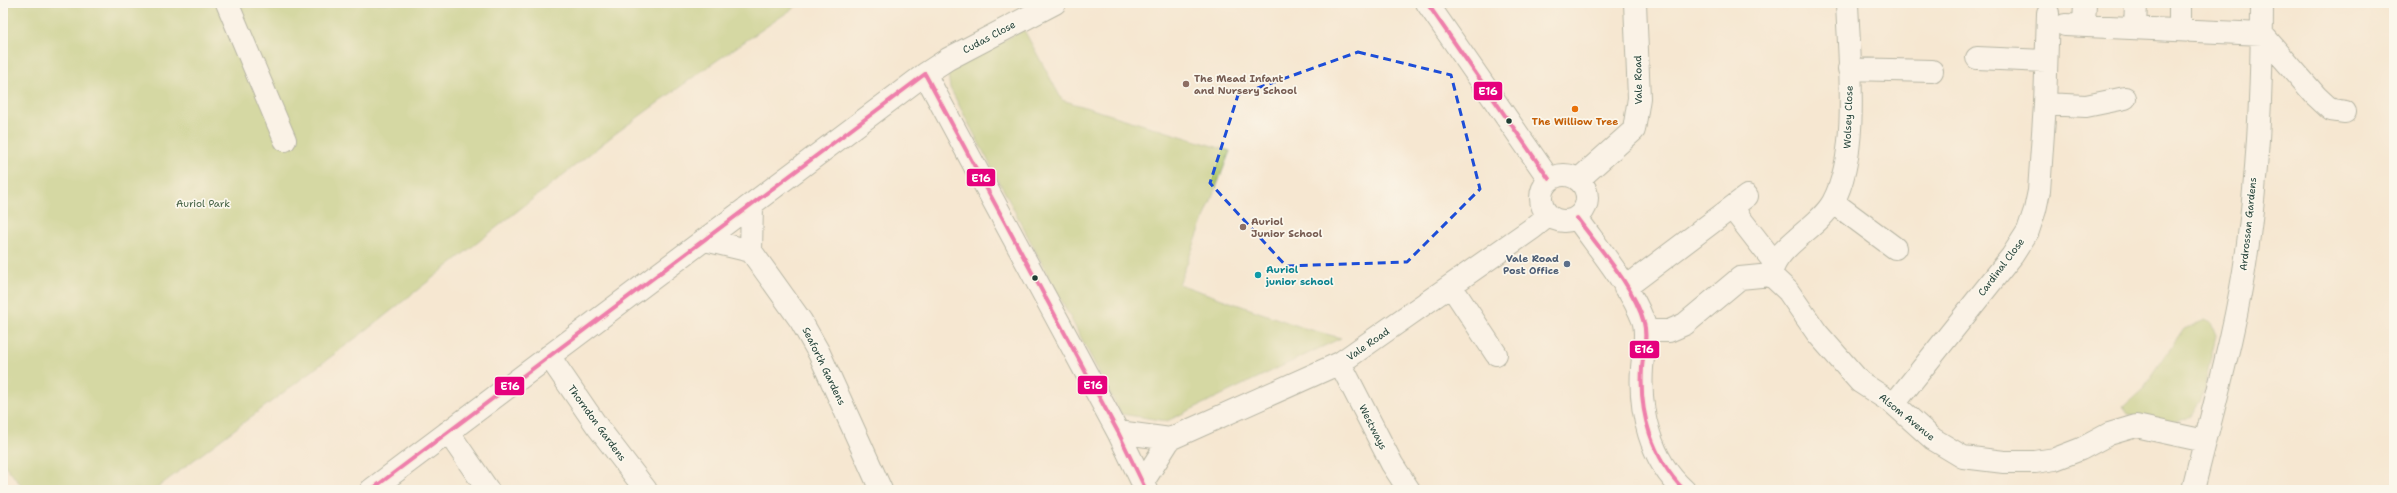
<svg xmlns="http://www.w3.org/2000/svg" width="2397" height="493" font-family="'Shantell Sans',sans-serif">
	<rect width="100%" height="100%" fill="#fbf7ec"/>
	<filter id="ink" filterUnits="userSpaceOnUse"><feTurbulence type="fractalNoise" baseFrequency=".025" numOctaves="2"/><feDisplacementMap in="SourceGraphic" scale="8" xChannelSelector="R" yChannelSelector="G"/><feConvolveMatrix kernelMatrix="1 2 1 2 8 2 1 2 1" color-interpolation-filters="sRGB"/></filter>
	<filter id="wash" filterUnits="userSpaceOnUse"><feTurbulence type="fractalNoise" baseFrequency=".012" numOctaves="4" result="noise"/><feDisplacementMap in="SourceGraphic" scale="16" xChannelSelector="R" yChannelSelector="G"/><feGaussianBlur stdDeviation="0.9" result="paint"/><feColorMatrix in="noise" values="0 0 0 0 0 0 0 0 0 0 0 0 0 0 0 0 0 1.4 0 .05"/><feComposite in="paint" operator="in"/></filter>
	<g filter="url(#wash)">
		<rect width="100%" height="100%" fill="#f6e7d1"/>
		<path fill="#adc56b" stroke="#668150" d="M3 3H801L706 68 615 134 373 325 154 490H25L3 463Z
			M1024 30 1062 100 1230 151 1179 284 1304 328 1341 338 1167 421 1121 414 950 88 948 74 955 65Z
			M2205 320 2211 323 2216 335 2201 401 2190 416 2180 421 2168 423 2128 414 2123 407 2142 390 2184 329Z"/>
	</g>
	<g filter="url(#ink)">
		<g fill="none" stroke-linecap="round" stroke-linejoin="round">
			<g stroke="#6a786b" stroke-width="24">
				<path id="minor" d="M227 3 285 140
					M1427 3 1549 179
					M2065 25 2262 34 2316 96 2331 110 2345 112
					M2084 26 2085 3
					M2135 28 2136 3
					M2180 29V3
					M1977 58 2046 61
					M1849 69 1932 71
					M925 74 1118 432 1146 490
					M2045 104 2086 106 2125 98
					M1541 198a23 23 0 1 1 46 0a23 23 0 1 1-46 0Z
					M1578 180 1634 130 1639 98 1635 3
					M1833 202 1895 248
					M1739 217 1774 262
					M1577 218C1598 248 1630 286 1643 320 1648 334 1643 353 1642 368 1639 411 1650 460 1684 490
					M705 240 751 251 801 321 819 353 881 490
					M751 251 752 205
					M1771 275C1775 246 1818 229 1833 202 1860 153 1849 59 1847 3
					M1451 286 1496 354
					M1625 288 1747 196
					M1645 331H1669L1685 324 1740 278 1771 275 1788 291 1817 333 1860 382 1894 404 1933 439 1963 457 2004 462H2035L2055 459 2081 449 2109 434 2136 426 2205 441
					M549 356 597 426 646 490
					M1340 363 1392 464 1409 490
					M1894 404 2012 256 2028 231 2035 210 2039 191 2045 104 2048 13
					M448 432 488 490
					M1118 432 1170 439 1340 363 1533 228 1548 216
					M1143 482 1170 439
					M371 490 925 74 948 59 1055 3
					M2193 490C2212 411 2236 332 2247 251 2258 172 2262 83 2262 3"/>
			</g>
			<use href="#minor" stroke="#fff" stroke-width="22"/>
			<g stroke="#fbf7ec" stroke-width="7">
				<path id="bus-1" d="M1427 3 1549 179
					M925 74 1118 432 1146 490
					M1577 218C1599 248 1634 286 1644 323 1648 337 1643 353 1642 368 1639 414 1652 457 1684 490
					M371 490 925 74"/>
			</g>
			<use href="#bus-1" stroke="#e5007d" stroke-width="4"/>
		</g>
	</g>
	<path d="M0 0H2397V493H0ZM1358 52 1451 75 1480 189 1407 262 1286 266 1210 183 1238 95Z" fill="#f6e7d1" fill-opacity=".55" fill-rule="evenodd"/>
	<path fill="none" stroke="#1d4ed8" stroke-width="3" stroke-dasharray="8 5" stroke-linejoin="round" d="M1358 52 1451 75 1480 189 1407 262 1286 266 1210 183 1238 95Z"/>
	<g fill="#8d6e63" stroke="#fbf7ec" stroke-width="1.5">
		<circle cx="1186" cy="84" r="4"/>
		<circle cx="1243" cy="227" r="4"/>
	</g>
	<circle fill="#e8710a" stroke="#fbf7ec" stroke-width="1.5" cx="1575" cy="109" r="4"/>
	<g fill="#1f3d34" stroke="#fbf7ec" stroke-width="1.5">
		<circle cx="1509" cy="121" r="3.5"/>
		<circle cx="1035" cy="278" r="3.5"/>
	</g>
	<circle fill="#5c6f8a" stroke="#fbf7ec" stroke-width="1.5" cx="1567" cy="264" r="4"/>
	<circle fill="#0f9aa8" stroke="#fbf7ec" stroke-width="1.5" cx="1258" cy="275" r="4"/>
	<g text-anchor="middle" dominant-baseline="central" stroke-width="3.5" stroke-linejoin="round" paint-order="stroke">
		<g font-size="10" fill="#1f3d34" stroke="#fbf7ec">
			<text transform="translate(989 37) rotate(-28)">Cudas Close</text>
			<text transform="translate(1638 80) rotate(-91)">Vale Road</text>
			<text transform="translate(1848 117) rotate(-88)">Wolsey Close</text>
			<text transform="translate(2248 224) rotate(-84)">Ardrossan Gardens</text>
			<text transform="translate(2001 267) rotate(-53)">Cardinal Close</text>
			<text transform="translate(1368 344) rotate(-35)">Vale Road</text>
			<text transform="translate(824 366) rotate(64)">Seaforth Gardens</text>
			<text transform="translate(1907 417) rotate(39)">Alsom Avenue</text>
			<text transform="translate(597 423) rotate(54)">Thorndon Gardens</text>
			<text transform="translate(1373 427) rotate(63)">Westways</text>
		</g>
		<g font-size="10" font-weight="bold" fill="#785e54" stroke="#fbf7ec" text-anchor="start">
			<text x="1194" y="78">The Mead Infant<tspan x="1194" dy="12">and Nursery School</tspan></text>
			<text x="1251" y="221">Auriol<tspan x="1251" dy="12">Junior School</tspan></text>
		</g>
		<g font-size="10" font-weight="bold" fill="#c56008" stroke="#fbf7ec">
			<text x="1575" y="121">The Williow Tree</text>
		</g>
		<g font-size="10" fill="#425f42" stroke="#fbf7ec">
			<text x="203" y="203">Auriol Park</text>
		</g>
		<g font-size="10" font-weight="bold" fill="#4e5e75" stroke="#fbf7ec" text-anchor="end">
			<text x="1559" y="258">Vale Road<tspan x="1559" dy="12">Post Office</tspan></text>
		</g>
		<g font-size="10" font-weight="bold" fill="#0d838f" stroke="#fbf7ec" text-anchor="start">
			<text x="1266" y="269">Auriol<tspan x="1266" dy="12">junior school</tspan></text>
		</g>
	</g>
	<g stroke="#fbf7ec" stroke-width="1.5">
		<rect x="1473" y="81" width="30" height="20" rx="4" fill="#e5007d"/>
		<rect x="966" y="168" width="30" height="19" rx="4" fill="#e5007d"/>
		<rect x="1629" y="340" width="31" height="19" rx="4" fill="#e5007d"/>
		<rect x="1077" y="375" width="31" height="20" rx="4" fill="#e5007d"/>
		<rect x="494" y="376" width="31" height="20" rx="4" fill="#e5007d"/>
	</g>
	<g font-size="11" text-anchor="middle" font-weight="bold" fill="#fff">
		<text x="1488" y="95">E16</text>
		<text x="981" y="182">E16</text>
		<text x="1644" y="353">E16</text>
		<text x="1093" y="389">E16</text>
		<text x="510" y="390">E16</text>
	</g>
	<rect width="2397" height="493" fill="none" stroke="#fbf7ec" stroke-width="16"/>
</svg>
